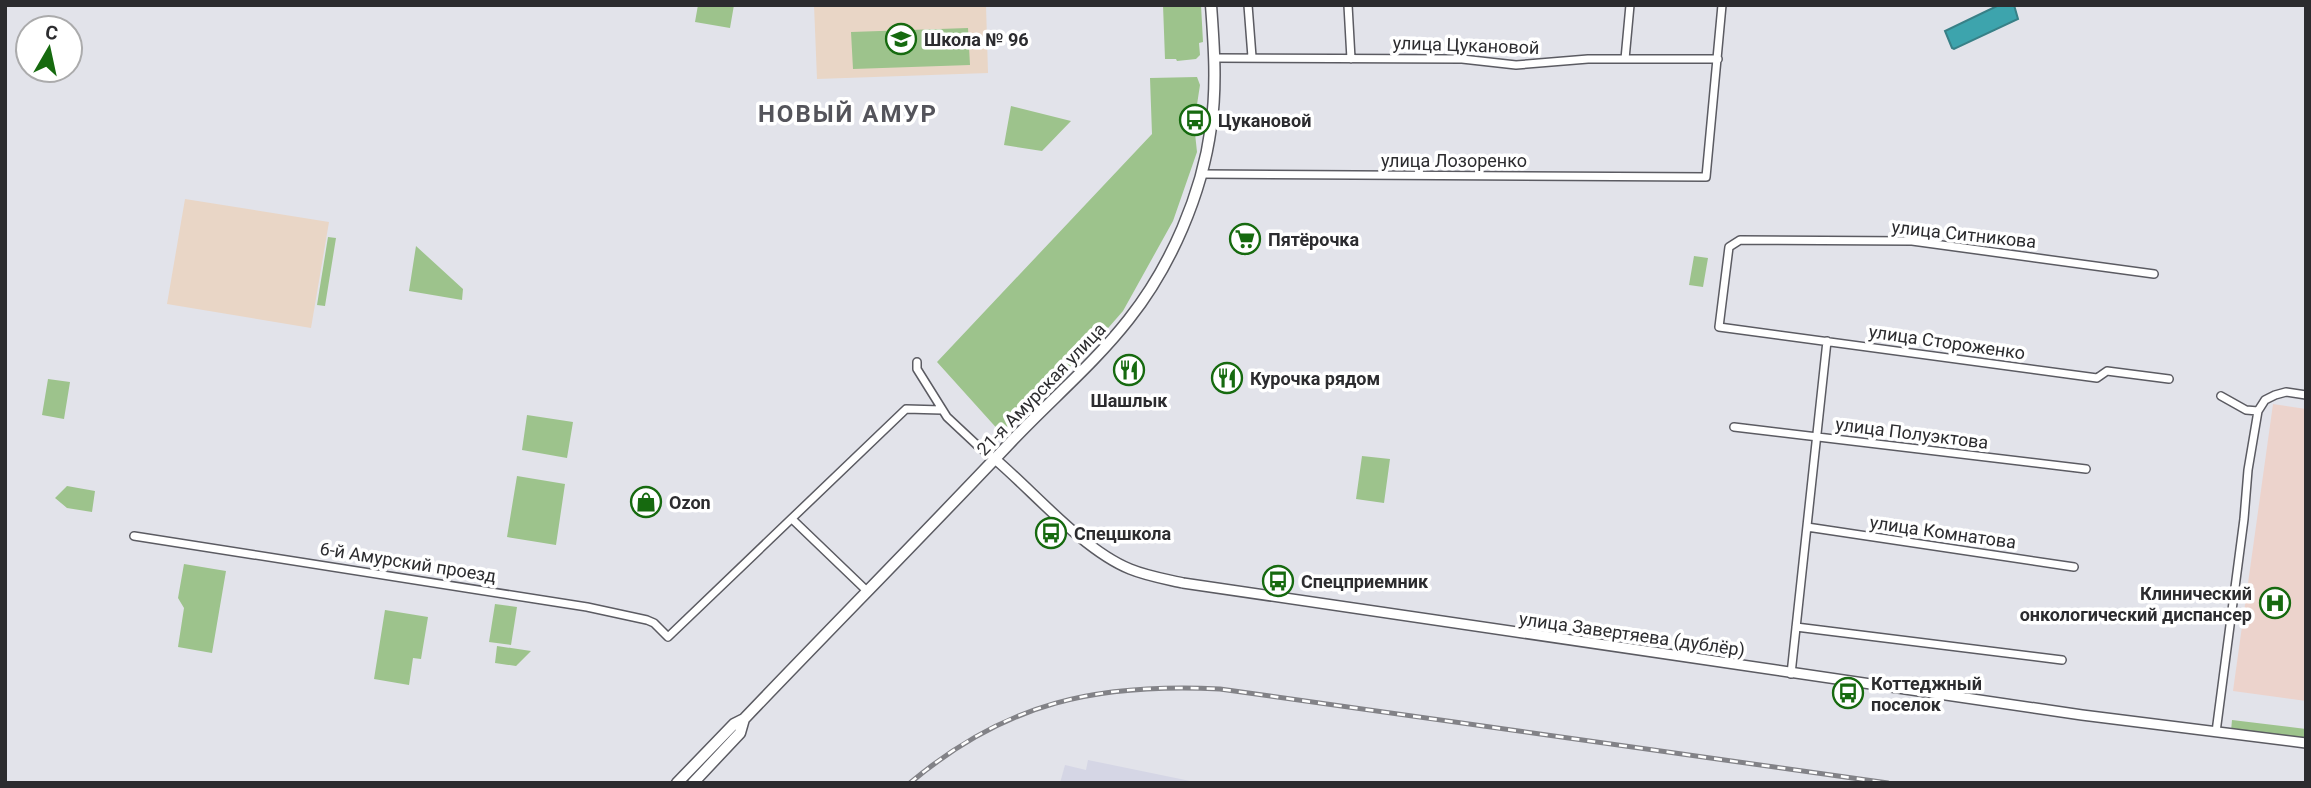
<svg xmlns="http://www.w3.org/2000/svg" width="2311" height="788" font-family="Roboto,sans-serif">
	<rect width="100%" height="100%" fill="#e2e3ea"/>
	<path fill="#d5d6e5" d="M1088 760 1200 783H1060L1065 765 1086 770Z"/>
	<path fill="#e9d6c6" d="M814 5H986L988 73 817 79Z
		M185 199 329 222 311 328 167 304Z"/>
	<path fill="#ecd3cc" d="M2273 404 2306 409V701L2233 691Z"/>
	<path fill="#9dc38c" d="M698 5H734L730 28 695 22Z
		M1163 5H1201L1203 42 1199 43 1200 55 1196 59 1177 61 1176 59H1165Z
		M968 28 970 65 853 69 851 32Z
		M1197 77 1200 85 1194 124 1197 152 1173 221 1123 311 1088 351 1056 378 1001 433 937 362 1152 134 1150 78Z
		M1011 106 1071 121 1042 151 1004 145Z
		M328 237 336 238 325 306 317 305Z
		M416 246 463 289 462 300 409 291Z
		M1694 256 1708 258 1703 287 1689 285Z
		M48 379 70 382 64 419 42 415Z
		M527 415 573 422 567 458 522 450Z
		M1362 456 1390 459 1384 503 1356 499Z
		M517 476 565 484 556 545 507 537Z
		M67 486 95 491 92 512 67 508 55 498Z
		M184 564 226 571 212 653 178 647 184 608 178 598Z
		M495 604 517 607 511 645 489 642Z
		M385 610 428 617 421 659 413 658 409 685 374 679Z
		M497 646 531 651 516 666 495 663Z
		M2232 720 2306 729V739L2231 731Z"/>
	<path fill="#3da4ad" stroke="#388087" stroke-width="2" d="M1999 5H2014L2018 19 1954 49 1952 48 1945 31Z"/>
	<g fill="none" stroke-linecap="round" stroke-linejoin="round">
		<g stroke="#5b5b62" stroke-width="10">
			<path id="minor" d="M1248 5 1252 57
				M1348 5 1351 59
				M1214 58 1462 59 1516 65 1588 59H1718
				M1625 59 1630 5
				M1201 174 1706 177 1722 5
				M2154 274 1912 241 1740 240 1729 247 1719 327 2097 378 2107 371 2169 379
				M917 362V369L947 417 978 446 995 459
				M2221 396 2246 410 2258 411
				M1734 427 2086 469
				M792 519 867 591
				M1807 527 2074 567
				M134 536 587 607 647 620 654 623 668 637 906 409 942 410
				M1796 627 2062 660
				M1791 674 1827 341
				M2216 732 2244 519 2248 470 2258 411 2265 400 2275 395 2286 392 2306 395"/>
		</g>
		<g stroke="#5b5b62" stroke-width="12">
			<path id="tertiary" d="M995 459C1034 492 1083 550 1130 569 1147 576 1165 579 1183 583L2082 715 2306 743"/>
		</g>
		<g stroke="#5b5b62" stroke-width="13">
			<path id="secondary" d="M677 783 734 724 744 719C832 627 921 537 1008 445 1048 402 1093 365 1129 319 1171 266 1202 194 1211 127 1217 87 1214 45 1211 5
				M693 783 740 733 744 719"/>
		</g>
		<use href="#minor" stroke="#fff" stroke-width="7"/>
		<use href="#tertiary" stroke="#fff" stroke-width="9"/>
		<use href="#secondary" stroke="#fff" stroke-width="10"/>
		<g stroke="#828287" stroke-width="5">
			<path id="rail" d="M910 783C1006 702 1097 683 1220 689L1888 783"/>
		</g>
		<use href="#rail" stroke="#fff" stroke-width="2.5" stroke-dasharray="8" stroke-linecap="butt"/>
	</g>
	<defs>
		<g id="school-ring" transform="scale(1.575)"><circle r="9.5" fill="#fff" stroke="#166a0f" stroke-width="1.5"/><path d="M0-5L7-2L0 1L-7-2ZM-4 1L0 2.5L4 1V4Q0 6-4 4Z" fill="#166a0f"/></g>
		<g id="bus-ring" transform="scale(1.575)"><circle r="9.5" fill="#fff" stroke="#166a0f" stroke-width="1.5"/><path d="M-5-6H5V4H4V6H2V4H-2V6H-4V4H-5ZM-3.5-4V0h7V-4ZM-3.5 1.2v1.5H-2V1.2ZM2 1.2v1.5H3.5V1.2Z" fill="#166a0f"/></g>
		<g id="supermarket-ring" transform="scale(1.575)"><circle r="9.5" fill="#fff" stroke="#166a0f" stroke-width="1.5"/><path d="M-6-5.5h2.5l.6 2H6L4.5 2H-2.5L-4.4-4H-6ZM-1.5 3.2a1.3 1.3 0 1 0 .1 0ZM3 3.2a1.3 1.3 0 1 0 .1 0Z" fill="#166a0f"/></g>
		<g id="restaurant-ring" transform="scale(1.575)"><circle r="9.5" fill="#fff" stroke="#166a0f" stroke-width="1.5"/><path d="M-5-6h1v4h1v-4h1v4h1v-4h1v5L-1.5 .5V6h-2V.5L-5-1ZM5-6V6H3V1.5H1.5Q1.5-4 5-6Z" fill="#166a0f"/></g>
		<g id="shop-ring" transform="scale(1.575)"><circle r="9.5" fill="#fff" stroke="#166a0f" stroke-width="1.5"/><path d="M-5-2.5h2.3a2.7 3.5 0 0 1 5.4 0H5L5.5 6h-11ZM-1.5-2.5h3a1.5 2.3 0 0 0-3 0Z" fill="#166a0f"/></g>
		<g id="hospital-ring" transform="scale(1.575)"><circle r="9.5" fill="#fff" stroke="#166a0f" stroke-width="1.5"/><path d="M-5-5h3v3.5h4V-5h3V5h-3V1.5h-4V5h-3Z" fill="#166a0f"/></g>
	</defs>
	<g fill-rule="evenodd">
		<use href="#school-ring" x="901" y="39"/>
		<use href="#bus-ring" x="1195" y="120"/>
		<use href="#supermarket-ring" x="1245" y="239"/>
		<use href="#restaurant-ring" x="1129" y="370"/>
		<use href="#restaurant-ring" x="1227" y="378"/>
		<use href="#shop-ring" x="646" y="502"/>
		<use href="#bus-ring" x="1051" y="533"/>
		<use href="#bus-ring" x="1278" y="581"/>
		<use href="#hospital-ring" x="2275" y="603"/>
		<use href="#bus-ring" x="1848" y="693"/>
	</g>
	<g text-anchor="middle" dominant-baseline="central" stroke-width="7" stroke-linejoin="round" paint-order="stroke">
		<g font-size="18" font-weight="bold" fill="#2c2c2f" stroke="#fff" text-anchor="start">
			<text x="924" y="39">Школа № 96</text>
			<text x="1218" y="120">Цукановой</text>
			<text x="1268" y="239">Пятёрочка</text>
			<text x="1250" y="378">Курочка рядом</text>
			<text x="1129" y="400" text-anchor="middle">Шашлык</text>
			<text x="669" y="502">Ozon</text>
			<text x="1074" y="533">Спецшкола</text>
			<text x="1301" y="581">Спецприемник</text>
			<text x="2252" y="593" text-anchor="end">Клинический<tspan x="2252" dy="21">онкологический диспансер</tspan></text>
			<text x="1871" y="683">Коттеджный<tspan x="1871" dy="21">поселок</tspan></text>
		</g>
		<g font-size="18" fill="#2c2c2f" stroke="#fff">
			<text transform="translate(1466 45) rotate(2)">улица Цукановой</text>
			<text x="1454" y="160">улица Лозоренко</text>
			<text transform="translate(1964 234) rotate(6)">улица Ситникова</text>
			<text transform="translate(1947 342) rotate(8)">улица Стороженко</text>
			<text transform="translate(1041 389) rotate(-46)">21-я Амурская улица</text>
			<text transform="translate(1912 433) rotate(7)">улица Полуэктова</text>
			<text transform="translate(1943 532) rotate(8)">улица Комнатова</text>
			<text transform="translate(408 562) rotate(9)">6-й Амурский проезд</text>
			<text transform="translate(1632 634) rotate(8)">улица Завертяева (дублёр)</text>
		</g>
		<g font-size="24" font-weight="bold" letter-spacing="2" fill="#54545b" stroke="#fff">
			<text x="848" y="114">НОВЫЙ АМУР</text>
		</g>
	</g>
	<rect width="2311" height="788" fill="none" stroke="#2c2c2f" stroke-width="14"/>
	<g transform="translate(49 49) rotate(9)"><circle r="33" fill="#ffffff" stroke="#ababac" stroke-width="2"/>
	<path d="M0-5L12 26L0 18L-12 26Z" fill="#166a0f"/>
	<text y="-10" font-size="19" font-weight="bold" text-anchor="middle" fill="#2c2c2f">С</text>
	</g>
</svg>
